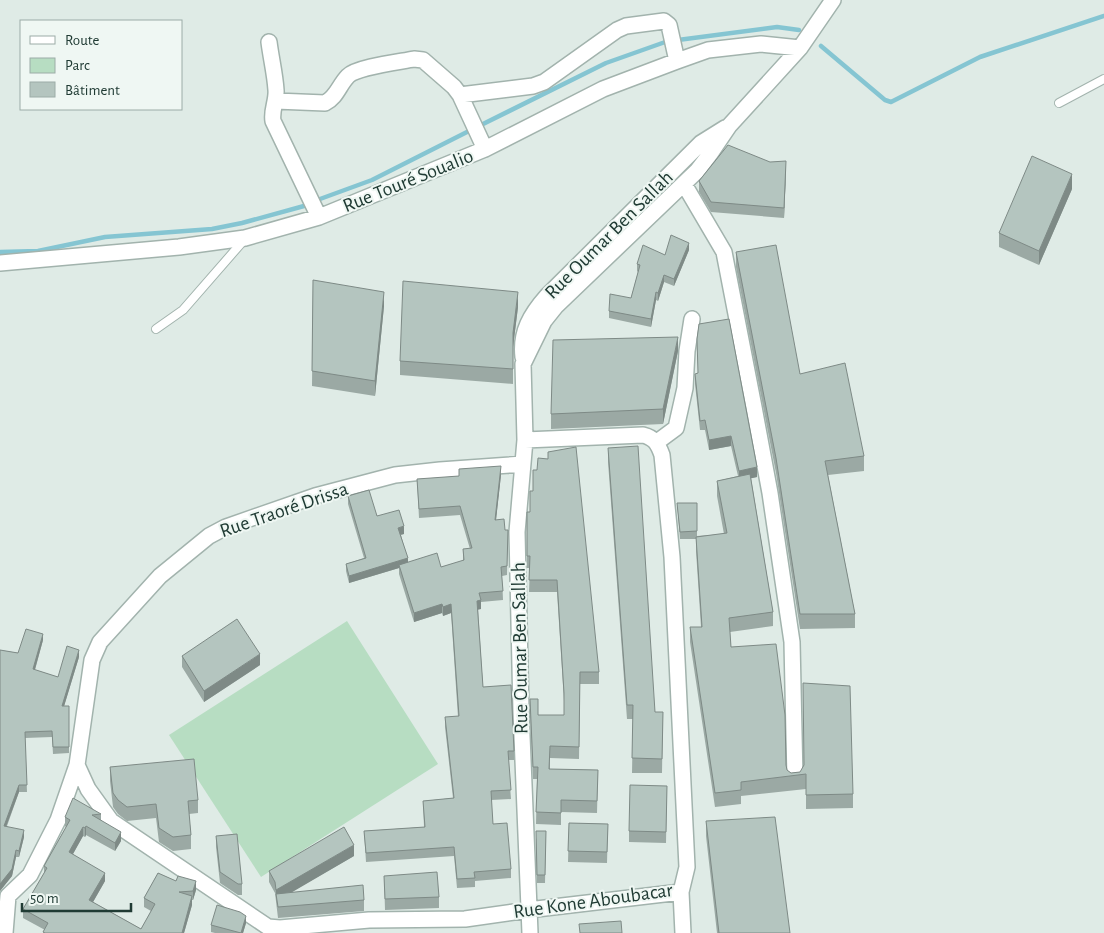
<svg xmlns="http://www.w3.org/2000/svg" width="1104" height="933" font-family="'Alegreya Sans',sans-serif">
	<rect width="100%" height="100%" fill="#dfebe6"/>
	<path fill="#b7ddc2" d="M347 621 438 764 261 877 169 735Z"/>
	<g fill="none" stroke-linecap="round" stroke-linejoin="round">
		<path stroke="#85c5d2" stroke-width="4.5" d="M678 40 777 27 799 30
			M821 46 885 100 891 102 980 57 1104 16
			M479 126 606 63 668 41
			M320 199 372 180 467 132
			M0 252 38 251 105 237 212 229 242 223 304 206"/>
		<g stroke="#a2b3ad" stroke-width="10">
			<path id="lane" d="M1059 103 1104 79
				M156 329 183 310 244 240"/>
		</g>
		<g stroke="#a2b3ad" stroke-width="18">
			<path id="street" d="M269 42C271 58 275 74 276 90 277 101 271 110 273 121L319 217
				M460 95 533 86 544 82 617 30 626 26 664 21 669 25 677 61
				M276 101 325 103C337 97 339 85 348 76 357 67 399 62 414 59L423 60 454 87 460 95 485 149
				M684 184 724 252 754 407 770 493 792 642 795 779
				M0 263 179 247 245 238 319 217 485 149 603 89 677 61 708 50 761 44 800 48
				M523 357C520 332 531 314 547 296L701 143 725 128
				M657 442 676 428 685 388 687 351 692 319
				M77 765 88 789 111 821 268 927 280 928 369 920 465 919 528 910 681 892 687 867 672 557 662 455C658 444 655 438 643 435L525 440
				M681 892 683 933
				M5 933 8 896 30 875 58 820 77 765 92 660 100 642 160 576 209 536 226 527 315 496 395 475 440 470 523 464
				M530 933 521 711 517 532 525 440 523 364 544 321 556 306 697 171 710 154 729 126 800 48 833 0"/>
		</g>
		<use href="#lane" stroke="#fff" stroke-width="8"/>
		<use href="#street" stroke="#fff" stroke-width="15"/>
	</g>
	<path fill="#9ba9a4" d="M770 162 786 171 784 218 711 212 699 192V181Z
		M1072 189 1039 265 999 247V233Z
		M689 250 674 286 664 282 658 301 656 300 651 327 609 318V311L631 298 638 272 637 271V264L665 255Z
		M736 252 800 374 864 456V471L828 475 855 614V628L800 629 776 473 736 267Z
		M313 280 384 306 375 396 312 386Z
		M518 307 513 347V384L400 375V361Z
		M678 351 663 424 551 429V414Z
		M695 374 757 477 751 478 773 612V626L730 632 731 647 787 770 791 773 800 772 853 794V808L806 809V789L741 796V804L715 807 690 642V627H701L696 551V539H680L677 503H697V536L724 534 717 496V481L738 476 731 446 709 450 705 430H700L695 384Z
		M608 448 655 712H663L662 773H632L633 719H627L608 462Z
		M548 452 599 672V684H580L579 759 550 758V769L598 770 597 813 561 812V825L536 824 537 779H533L530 711V699L538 715H564V701L557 592H529L530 568H527V539L533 491 537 470 548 459Z
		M501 475 496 520 505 530H508L507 575 502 576 503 600 481 602V609H478L483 687 514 751V760H508L511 799 491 800 493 824 511 869V878L475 881V887L457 888 454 856 366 862 364 831 424 827 423 801 453 798 445 727V717H458L451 613 443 616 442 613 414 622 399 574V568L349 583 346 571V564L364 558 348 504V496L404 534 401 535 408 562 441 567 463 561V549H470L460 515 419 518 417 479Z
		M43 640 35 670 58 677 79 657 64 706H69V753L53 754 52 737 25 738 27 792H19L7 826 24 837 19 857H16L12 876 0 891V650L18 653Z
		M182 656 260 665 204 702 182 667Z
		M110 767 198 800V813L189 814 191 835V849L173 851 159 842 156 818 127 821 118 814 113 807 110 781Z
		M667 786 666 843 629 842V831Z
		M101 814V820L121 841 115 851 86 835 85 837 83 836 73 854 105 881 93 902 141 929 151 911 144 907V898L158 873 196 890 193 900H192V905L184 933H43L45 930 23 918V909L44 873V866L66 827 65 826V817Z
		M706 821 790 933H717L706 836Z
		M569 823 608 824 607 863 568 862Z
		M546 831 545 883H537L536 839Z
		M216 836 242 884V895H238L220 883 216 847Z
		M354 856 291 892 364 900V911L278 918 275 893 269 882V871Z
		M384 876 439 897V908L385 910Z
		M246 923 243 933H215L211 932V925Z"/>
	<path fill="#7e8a86" d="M786 161V171L784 218V208Z
		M1072 174V189L1039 265V251Z
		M689 243V250L674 286V279Z
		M664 275V282L658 301V293Z
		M384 292V306L375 396V381Z
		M518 292V307L513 347V333Z
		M656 292V300L651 327V319Z
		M678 337V351L663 424V409Z
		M731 436V446L709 450V440Z
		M501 466V475L495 529V520Z
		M757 467V477L739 481V471Z
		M404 526V534L398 535V528Z
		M408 558V566L399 565V568L349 583V576Z
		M481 600V609L477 610V601Z
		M442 604V613L414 622V613Z
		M451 604V613L443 616V607Z
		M43 634V640L33 676V669Z
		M79 650V657L62 713V706Z
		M260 654V665L204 702V691Z
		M19 785V792L4 832V826Z
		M86 826V835L85 837V828Z
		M83 827V836L69 861V852Z
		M24 830V837L19 857V851Z
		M121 832V841L115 851V843Z
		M354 845V856L277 901 276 894V901V890Z
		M16 850V857L12 876 0 891V884Z
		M105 873V881L89 909V900Z
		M196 881V890L193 900V891Z
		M192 896V905L184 933H182Z
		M246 916V923L243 933H241Z"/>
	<path fill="#b4c5bf" stroke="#7e8a86" d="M728 145 770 162 786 161 784 208 711 202 699 181Z
		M1032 156 1072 174 1039 251 999 233Z
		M671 235 689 243 674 279 664 275 658 293 656 292 651 319 609 311 610 294 631 298 640 265 637 264 643 245 665 255Z
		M776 245 800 374 845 363 864 456 825 461 855 614H800L776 458 736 252Z
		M313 280 384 292 375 381 312 371Z
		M403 281 518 292 513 333V369L400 361Z
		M729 319 757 467 739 471 731 436 709 440 705 420 700 421 695 374 698 373 697 339 699 324Z
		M678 337 663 409 551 414 553 340Z
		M638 446 655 712H663L662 759 632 758 633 705H627L608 448Z
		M576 447 599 672H580L579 747 550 746 549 769 598 770 597 801 561 800V813L536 812 538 767H533L530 699H538V715H564V693L557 580H529L530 556H527V512H530V491H533V470H537L538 458 548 459V452Z
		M501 466 495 520 504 519 505 530H508L507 566 501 567 503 591 479 593 481 600 477 601 483 687 511 685 514 751H508L511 790 491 791 493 824 507 823 511 869 474 872 475 878 457 879 454 847 366 853 364 831 425 827 423 801 454 798 445 717 459 716 451 604 443 607 442 604 414 613 399 565 437 553 441 567 464 560 463 549 472 548 460 506 419 509 417 479 459 476V469Z
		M750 474 773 612 729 618 731 647 776 644 785 715 786 765 787 770 791 773 800 772 804 765 803 683 850 686 853 794 806 795V774L741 782V790L715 793 690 627H702L696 537 727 533 717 481Z
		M369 490 377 516 399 510 404 526 398 528 408 558 349 576 346 564 366 558 348 496Z
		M677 503H697V531L680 532Z
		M237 619 260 654 204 691 182 656Z
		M26 629 43 634 33 669 58 677 67 646 79 650 62 706H69V747H53L52 731 25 732 27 785H19L4 826 24 830 19 851 16 850 12 869 0 884V650L18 653Z
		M194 759 198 800 188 801 191 835 173 837 159 828 156 804 127 807 118 800 113 793 110 767Z
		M630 785 667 786 666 832 629 831Z
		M73 798 101 814 92 815 121 832 115 843 86 826 85 828 83 827 69 852 105 873 89 900 141 929 155 904 144 898 158 873 176 881 178 876 196 881 193 891 179 892 192 896 182 933H45L43 932 48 923 23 909 47 868 44 866 70 820 65 817Z
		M775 817 790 933H719L706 821Z
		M569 823 608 824 607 852 568 851Z
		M344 827 354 845 276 890 275 882 269 871Z
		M536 831H546L545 875H537Z
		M237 834 242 884H238L220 872 216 836Z
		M437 872 439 897 385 899 384 876Z
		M363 885 364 900 278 907 276 894Z
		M217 905 240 912 246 916 241 933 211 925Z
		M621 921 622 933H580L579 924Z"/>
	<g text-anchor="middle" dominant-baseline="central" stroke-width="4" stroke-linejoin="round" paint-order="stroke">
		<g font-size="20" fill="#203b34" stroke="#eff7f3">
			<text transform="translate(408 181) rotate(-22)">Rue Touré Soualio</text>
			<text transform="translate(609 235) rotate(-45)">Rue Oumar Ben Sallah</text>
			<text transform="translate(284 510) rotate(-19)">Rue Traoré Drissa</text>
			<text transform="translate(520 648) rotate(-91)">Rue Oumar Ben Sallah</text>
			<text transform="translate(593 901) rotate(-8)">Rue Kone Aboubacar</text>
		</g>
	</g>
	<rect x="20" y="20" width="162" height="90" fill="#eff7f3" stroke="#9caca7"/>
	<rect x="30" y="36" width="25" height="8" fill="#ffffff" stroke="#9caca7"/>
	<text x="65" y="45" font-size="15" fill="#203b34">Route</text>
	<rect x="30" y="58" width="25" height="15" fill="#b7ddc2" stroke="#9caca7"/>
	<text x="65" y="70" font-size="15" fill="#203b34">Parc</text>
	<rect x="30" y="82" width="25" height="15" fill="#b4c5bf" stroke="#9caca7"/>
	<text x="65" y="95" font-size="15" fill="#203b34">Bâtiment</text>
	<path d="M22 903v8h109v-8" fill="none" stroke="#203b34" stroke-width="2.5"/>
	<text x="30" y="903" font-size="15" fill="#203b34" stroke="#eff7f3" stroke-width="4" paint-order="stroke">50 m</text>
</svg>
